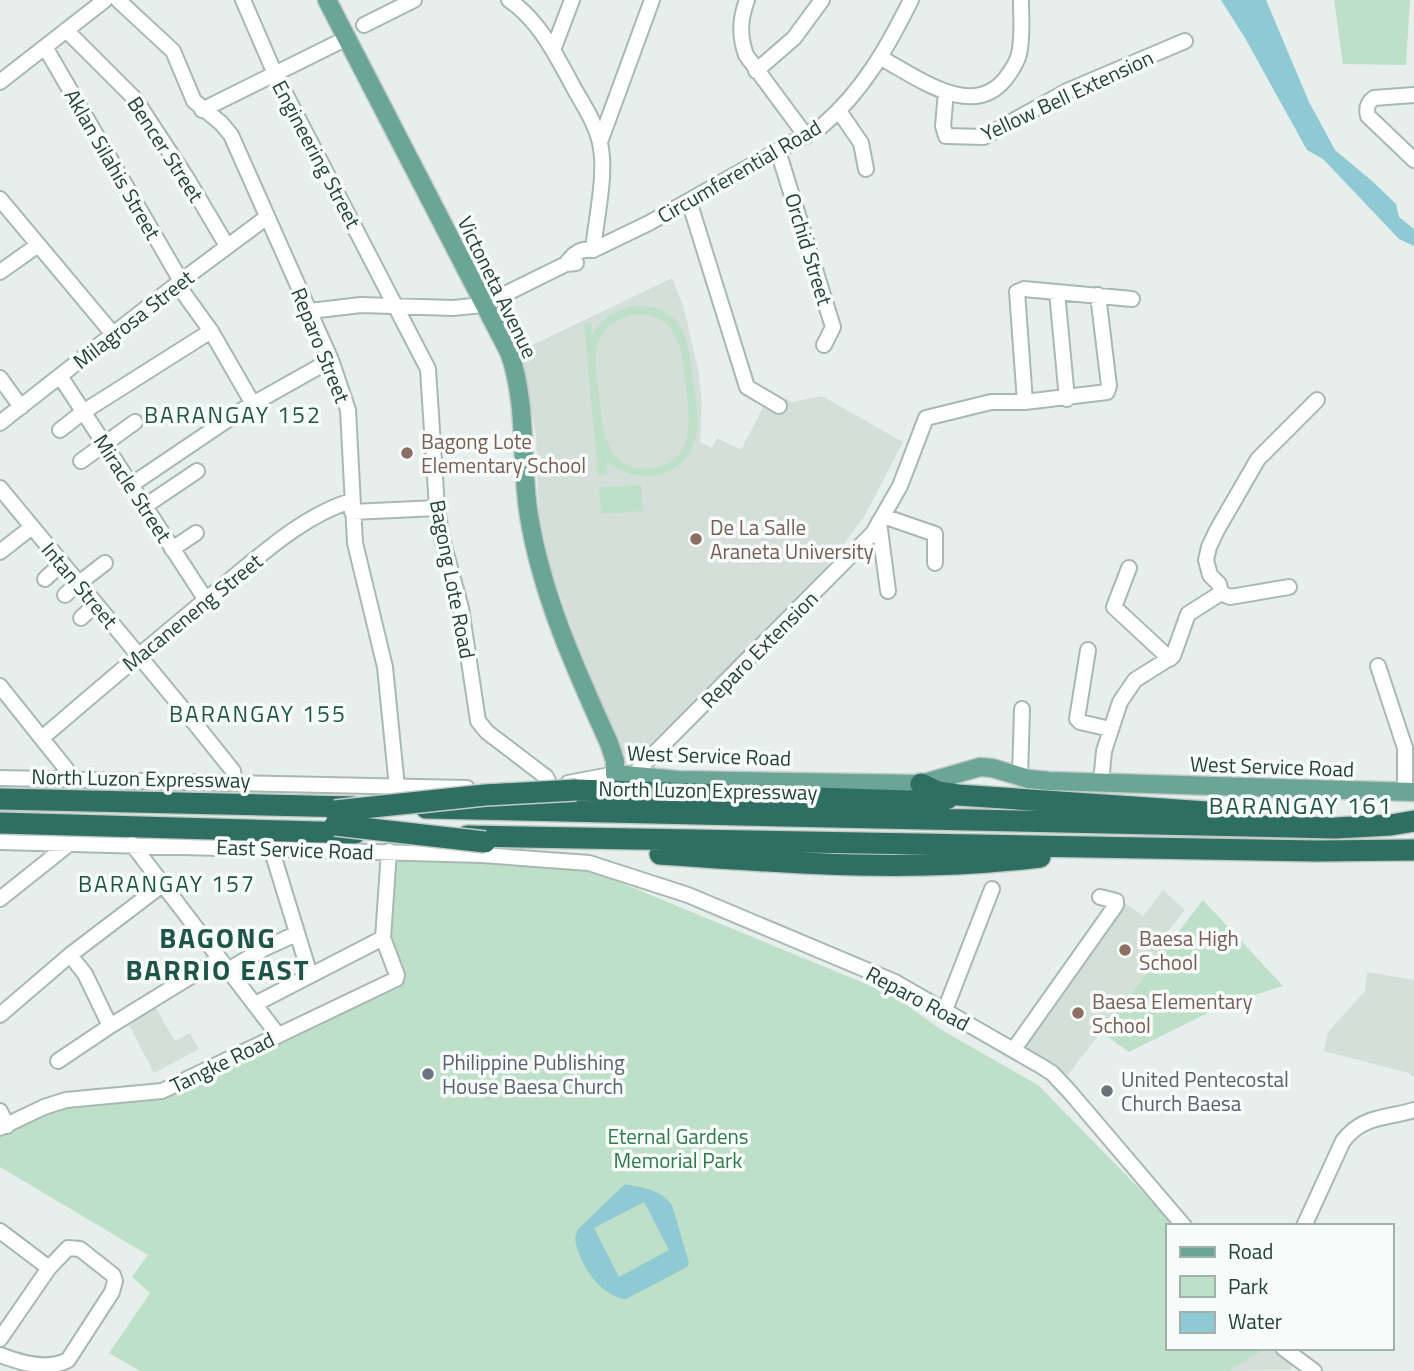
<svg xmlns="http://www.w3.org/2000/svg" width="1414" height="1371" font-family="'Titillium Web',sans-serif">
	<rect width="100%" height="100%" fill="#e6efeb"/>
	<path fill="#d4dfda" d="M672 278 684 309 699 373 702 405 700 442 712 448 717 438 741 450 771 392 792 402 822 396 903 442 864 517 824 571 638 761 630 760 622 751 581 658 549 562 539 513 536 435 520 351Z
		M1163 890 1185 910 1164 936 1170 942 1064 1080 1018 1049 1121 900 1143 916Z
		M1367 972 1414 980V1078L1409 1073 1324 1051 1328 1032 1365 991Z
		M153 1003 175 1041 190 1033 199 1049 154 1073 126 1019Z
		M1267 1348H1280L1294 1360 1291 1370 1229 1371Z"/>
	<path fill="#bfe0c8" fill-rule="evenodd" d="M1334 0H1410L1406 65 1343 64Z
		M631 306C686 303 690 345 694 387 696 403 700 420 696 436 687 478 637 488 607 461V474L598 475 584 323 591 322 592 334 608 316ZM632 315C679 312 682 349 686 385 689 417 697 461 653 468 605 475 602 426 599 393 597 376 592 357 599 340 606 326 618 319 632 315Z
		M641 485 643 511 601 514 599 487Z
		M393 858 585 868 893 995 940 1029 1038 1085 1176 1226H1167V1348H1267L1229 1371H140L109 1353 150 1293 132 1277 148 1255 0 1167V1132L48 1111 84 1104 164 1097 400 980 388 945Z
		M1203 900 1283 986 1226 1004 1129 1052 1101 1032Z"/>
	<path fill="#8ec9d4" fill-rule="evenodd" d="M1221 0H1266L1309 102 1335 150 1372 181 1396 204 1399 217 1414 229V246L1399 239 1323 159 1307 150 1245 38Z
		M625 1184C643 1188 660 1189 672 1205L689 1263 687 1267 626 1299C600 1297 578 1262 575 1238L578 1229ZM644 1202 669 1250 619 1277 594 1228Z"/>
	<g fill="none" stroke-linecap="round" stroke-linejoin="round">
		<g stroke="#a8b8b2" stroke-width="18">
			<path id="minor" d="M118 0 173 51 194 101 221 123 231 135 331 360 348 410 355 543 385 667 397 787
				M243 0 275 74 428 369 437 508 442 539 461 608 478 721 487 732 546 777 550 785
				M509 0C540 21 557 57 575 90 584 106 596 124 600 143 607 174 596 218 593 250
				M747 0C740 19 739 35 746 55L806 136
				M364 25 414 0
				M66 30 135 99 188 180 227 246
				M45 47 181 281
				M553 50 572 0
				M881 58C917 77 973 121 1006 78 1012 70 1017 63 1019 54 1023 37 1021 17 1021 0
				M756 71 794 38 822 0
				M0 82 105 0
				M946 92 943 126 946 136 984 137 1067 91 1185 41
				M1414 95 1374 98C1367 103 1366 108 1368 116L1414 160
				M202 110 345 39
				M839 111 861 143 866 169
				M600 142 652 0
				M778 151 833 327 824 345
				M0 199 113 334
				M689 201 747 387 779 406
				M566 264C573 254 580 248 593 250L649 223 822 126C863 91 887 48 911 0
				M0 272 38 245
				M177 284 211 331 253 404
				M1057 292 1067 399
				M310 311 361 305 453 308 483 305 566 264 576 263
				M60 376 206 600
				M0 378 21 407
				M1025 402 1017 292 1024 289 1132 299
				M0 423 177 284 267 217
				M60 430 83 412 211 331
				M81 461 135 422
				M131 485 242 410 331 360
				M0 488 197 726 233 771 235 782
				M145 506 197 471
				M352 512 437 508
				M883 516 935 534V563
				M879 522 888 591
				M172 549 196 533
				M0 552 32 527
				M1129 568 1114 607 1170 659
				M45 579 62 563
				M79 583 105 563
				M1221 593 1219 584 1210 575 1206 560 1209 547 1217 530 1258 459 1317 400
				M1221 593 1230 597 1289 587
				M65 595 78 583
				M81 618 96 604
				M1088 650 1077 719 1080 722 1110 729
				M1378 666 1405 748V792
				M0 686 67 770 70 778
				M42 738C99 689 156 641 214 593 256 560 299 517 351 501
				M631 777 873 533 900 486 926 418 991 402H1025L1107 392 1109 386 1098 295
				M1020 777 1022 709
				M0 778 467 788
				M568 783 615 774
				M1101 783 1104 751 1120 702 1135 680 1173 656 1188 614 1221 593
				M0 842 482 855 589 863 688 895 895 982 1041 1066 1052 1073 1069 1091 1184 1226
				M132 844 278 1035
				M271 848 310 975
				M0 899 69 844
				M70 955 85 974 110 1026
				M228 970 265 948 296 934
				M255 1004 383 938
				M945 1010 992 889
				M0 1015 70 955 162 885
				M1014 1049 1116 905V901L1100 897
				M58 1061 110 1026 219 959
				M0 1111 7 1126
				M0 1128 44 1107 66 1100 162 1091 396 979 397 975 383 938 389 851
				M1304 1226 1343 1141C1363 1115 1385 1119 1414 1110
				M0 1231 49 1268
				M0 1339 49 1268 68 1248 80 1249 113 1275 115 1281 112 1292 68 1360C48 1371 21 1363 0 1355
				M1283 1348 1314 1371"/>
		</g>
		<g stroke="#c2cac8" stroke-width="21">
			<path id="major" d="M327 0 509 352C528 404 520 462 529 516 542 596 576 670 609 743L615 761V774L678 780 921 784 980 767 992 768 1029 779 1049 781 1414 792"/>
		</g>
		<g stroke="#c2cac8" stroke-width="24">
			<path id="highway" d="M921 784 938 792 958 795 1207 812
				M576 790 908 801 947 799
				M0 799 352 807
				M426 808 1335 828 1391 825 1414 821
				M0 823 355 833
				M467 836 1317 851 1414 850
				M660 854C786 863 915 873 1040 857"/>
		</g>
		<use href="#minor" stroke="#fff" stroke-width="14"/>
		<use href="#major" stroke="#6aa596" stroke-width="18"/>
		<use href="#highway" stroke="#2f6f62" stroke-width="21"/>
		<g stroke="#c2cac8" stroke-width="24" stroke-linecap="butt">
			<path id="highway-bridge" d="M335 811 485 795 576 790
				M335 825 485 842"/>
		</g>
		<use href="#highway-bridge" stroke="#2f6f62" stroke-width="21"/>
	</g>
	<g fill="#8d6e63" stroke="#f7fbf9" stroke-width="2.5">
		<circle cx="407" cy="453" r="7"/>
		<circle cx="696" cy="539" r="7"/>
		<circle cx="1125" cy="950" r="7"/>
		<circle cx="1078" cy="1013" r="7"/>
	</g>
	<g fill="#6b7280" stroke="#f7fbf9" stroke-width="2.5">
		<circle cx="428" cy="1074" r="7"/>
		<circle cx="1107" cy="1091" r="7"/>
	</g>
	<g text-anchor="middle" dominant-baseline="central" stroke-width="7" stroke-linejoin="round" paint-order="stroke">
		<g font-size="21" fill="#24423a" stroke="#f7fbf9">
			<text transform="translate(1067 95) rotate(-25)">Yellow Bell Extension</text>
			<text transform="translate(166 149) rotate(57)">Bencer Street</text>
			<text transform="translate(317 154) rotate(62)">Engineering Street</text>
			<text transform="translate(113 164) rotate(60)">Aklan Silahis Street</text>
			<text transform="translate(739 171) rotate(-30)">Circumferential Road</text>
			<text transform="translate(809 249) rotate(73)">Orchid Street</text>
			<text transform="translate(498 287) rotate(64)">Victoneta Avenue</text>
			<text transform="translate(133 319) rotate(-38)">Milagrosa Street</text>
			<text transform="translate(321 345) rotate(68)">Reparo Street</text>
			<text transform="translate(133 488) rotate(57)">Miracle Street</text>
			<text transform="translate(453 579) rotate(79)">Bagong Lote Road</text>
			<text transform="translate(80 585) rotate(50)">Intan Street</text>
			<text transform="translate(192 612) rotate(-39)">Macaneneng Street</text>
			<text transform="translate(759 649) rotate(-45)">Reparo Extension</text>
			<text transform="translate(709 755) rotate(2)">West Service Road</text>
			<text transform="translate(1272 766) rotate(2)">West Service Road</text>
			<text transform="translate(141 778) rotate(1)">North Luzon Expressway</text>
			<text transform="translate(708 790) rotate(1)">North Luzon Expressway</text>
			<text transform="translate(295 849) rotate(2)">East Service Road</text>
			<text transform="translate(918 998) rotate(28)">Reparo Road</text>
			<text transform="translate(222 1062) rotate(-26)">Tangke Road</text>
		</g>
		<g font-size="21" fill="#785e54" stroke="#f7fbf9" text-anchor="start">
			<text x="421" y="441">Bagong Lote<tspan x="421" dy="24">Elementary School</tspan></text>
			<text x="710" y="527">De La Salle<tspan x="710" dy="24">Araneta University</tspan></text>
			<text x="1139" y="938">Baesa High<tspan x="1139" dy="24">School</tspan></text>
			<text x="1092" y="1001">Baesa Elementary<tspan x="1092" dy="24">School</tspan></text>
		</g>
		<g font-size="21" fill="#5b616d" stroke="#f7fbf9" text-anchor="start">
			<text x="442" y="1062">Philippine Publishing<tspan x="442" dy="24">House Baesa Church</tspan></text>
			<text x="1121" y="1079">United Pentecostal<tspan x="1121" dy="24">Church Baesa</tspan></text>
		</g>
		<g font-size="21" fill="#2d7a4b" stroke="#f7fbf9">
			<text x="678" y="1136">Eternal Gardens<tspan x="678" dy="24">Memorial Park</tspan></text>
		</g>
		<g font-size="23" letter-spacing="2" fill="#1f5548" stroke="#f7fbf9">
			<text x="233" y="414">BARANGAY 152</text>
			<text x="258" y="713">BARANGAY 155</text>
			<text x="167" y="883">BARANGAY 157</text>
		</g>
		<g font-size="24" letter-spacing="2" fill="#1f5548" stroke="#f7fbf9">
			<text x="1301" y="805">BARANGAY 161</text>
		</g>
		<g font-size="28" font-weight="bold" letter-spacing="2" fill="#1f5548" stroke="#f7fbf9">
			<text x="218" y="937">BAGONG<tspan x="218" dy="32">BARRIO EAST</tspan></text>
		</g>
	</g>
	<rect x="1166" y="1224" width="228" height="126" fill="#f7fbf9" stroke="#a3b1ad" stroke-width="2"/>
	<rect x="1180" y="1247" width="35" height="10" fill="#6aa596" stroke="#a3b1ad" stroke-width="2"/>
	<text x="1228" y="1259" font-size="21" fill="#24423a">Road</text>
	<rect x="1180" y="1276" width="35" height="21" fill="#bfe0c8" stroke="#a3b1ad" stroke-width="2"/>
	<text x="1228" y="1294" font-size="21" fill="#24423a">Park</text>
	<rect x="1180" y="1312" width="35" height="21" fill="#8ec9d4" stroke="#a3b1ad" stroke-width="2"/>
	<text x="1228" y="1329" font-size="21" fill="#24423a">Water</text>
</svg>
